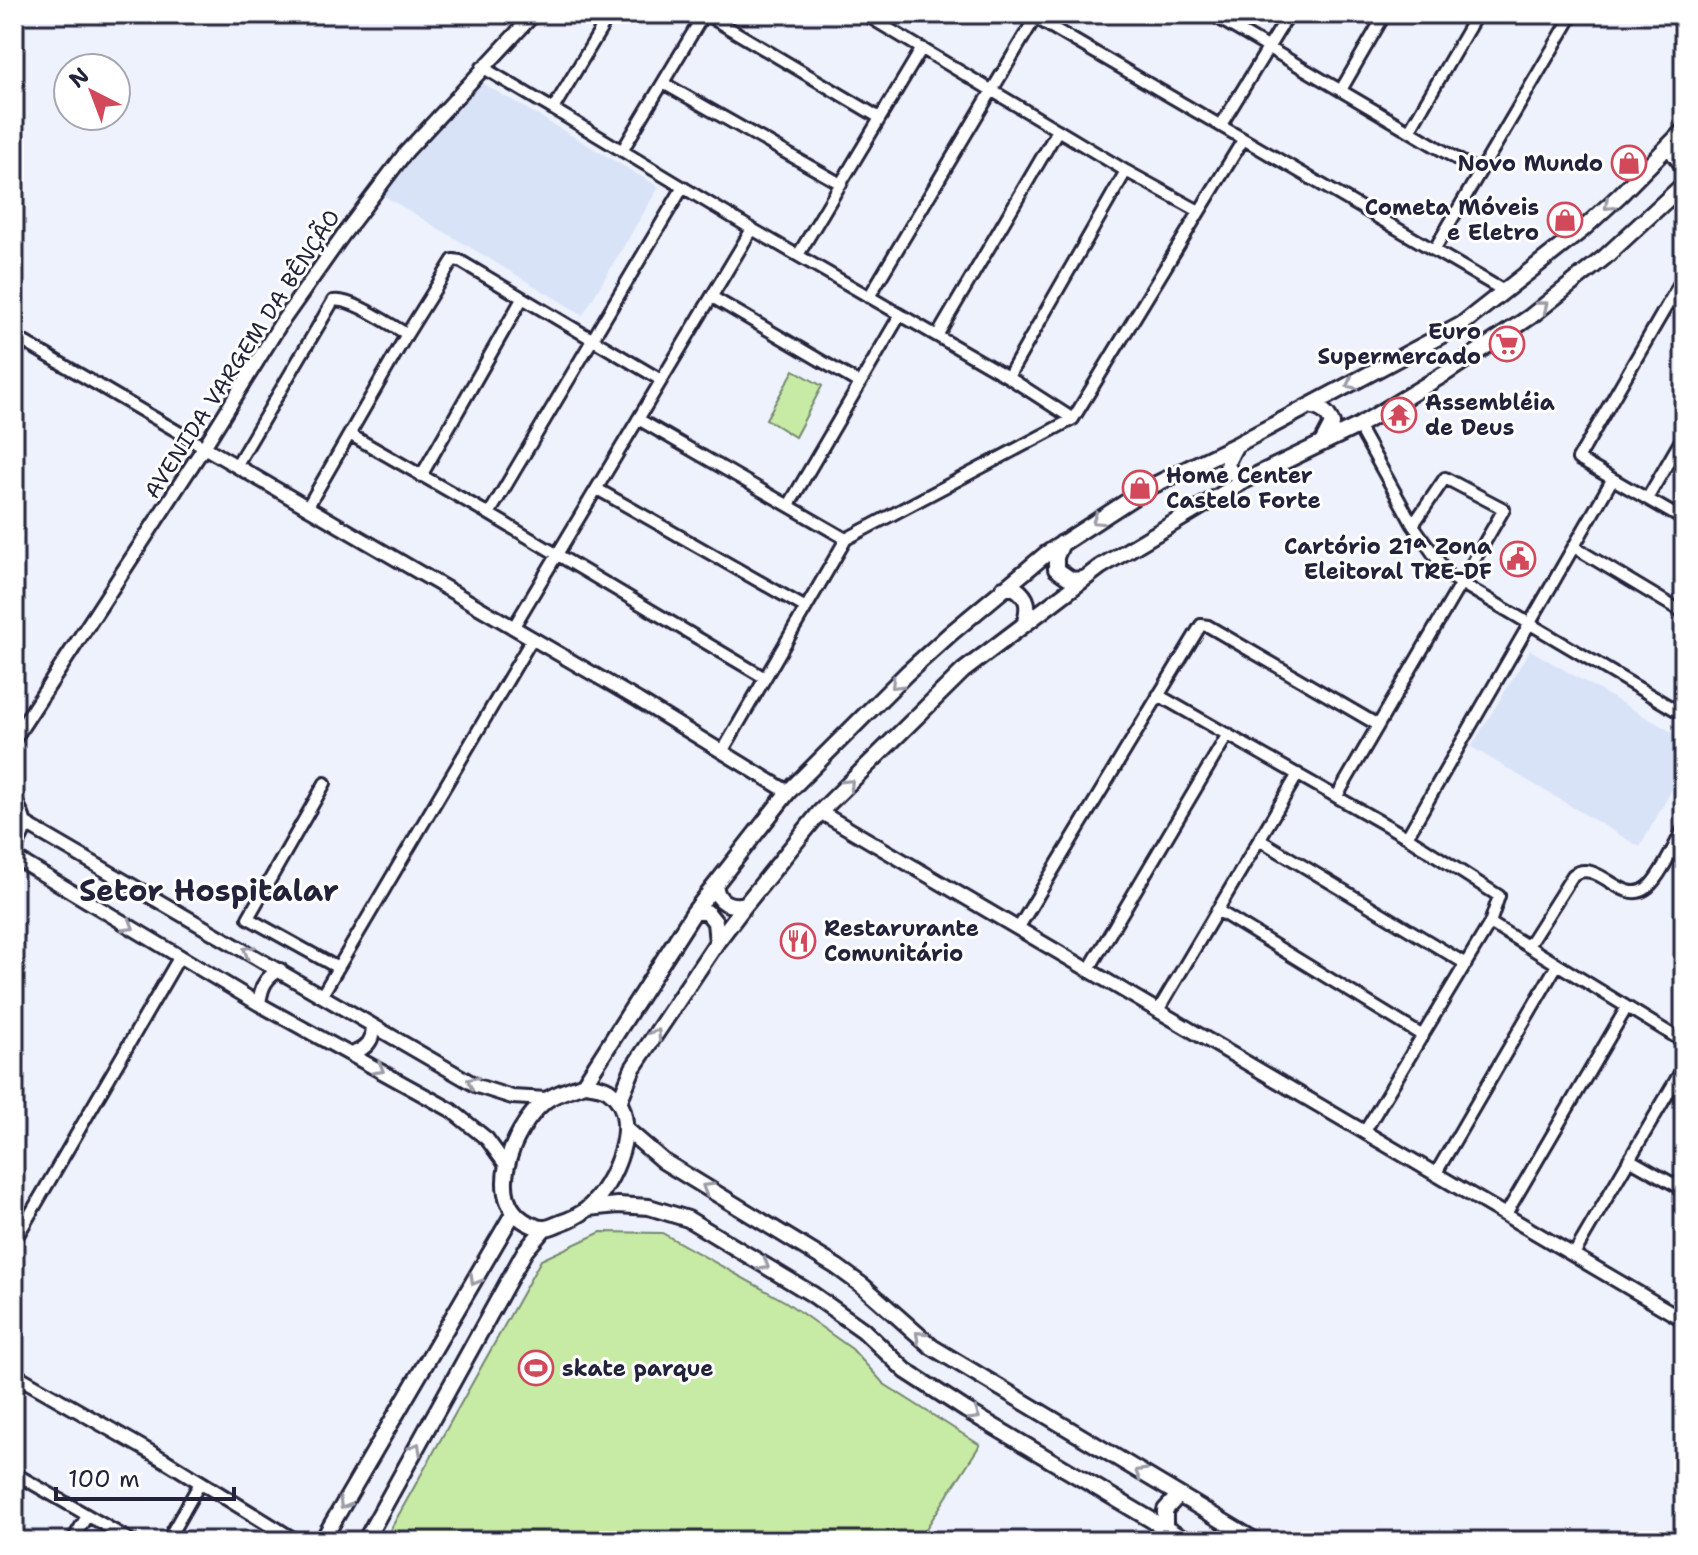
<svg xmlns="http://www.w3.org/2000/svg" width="1698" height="1555" font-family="'Shantell Sans',sans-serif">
	<rect width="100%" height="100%" fill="#eef2fc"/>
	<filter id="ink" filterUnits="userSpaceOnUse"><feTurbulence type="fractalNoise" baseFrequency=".0125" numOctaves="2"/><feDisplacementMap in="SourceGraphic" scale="16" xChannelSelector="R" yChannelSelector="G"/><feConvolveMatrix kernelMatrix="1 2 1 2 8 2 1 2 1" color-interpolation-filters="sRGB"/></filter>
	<g filter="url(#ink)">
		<path fill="#d9e3f8" d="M481 82 659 187 583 315 381 194Z
			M1530 650 1684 739V768L1640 847 1471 747Z"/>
		<path fill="#c7eba5" stroke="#748670" stroke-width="2" d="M794 370 822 386 795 437 766 419Z
			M601 1232 662 1233 786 1302 852 1349 884 1384 980 1445 918 1541H384L541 1260Z"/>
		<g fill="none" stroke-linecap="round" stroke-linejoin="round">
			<g stroke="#22223b" stroke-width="16">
				<path id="minor" d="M705 14 880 118
					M864 14 1126 171 1199 211
					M1029 14 1504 291
					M1211 14 1479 172
					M482 67 553 109 610 14
					M663 83 841 184
					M1341 90 1385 14
					M553 109 752 229 1008 377 1073 419
					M1221 125 1289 14
					M1409 131 1477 14
					M622 151 704 14
					M1434 250 1573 14
					M798 255 922 48
					M1684 276 1578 459 1684 520
					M712 297 859 383
					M869 297 1035 18
					M1670 300 1684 308
					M14 336 204 447
					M937 336 1058 130
					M1008 377 1126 171
					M638 419 846 539
					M1358 426 1413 525 1449 576 1684 715
					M351 435 489 514 765 678
					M236 466 333 301C351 297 390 325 407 334
					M421 476 522 299
					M597 489 806 608
					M1647 499 1684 435
					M789 505 900 315
					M307 508 407 334 453 260 460 261 661 380
					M489 514 683 187
					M1574 547 1684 613
					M513 628 752 229
					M1158 695 1407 837 1499 896 1490 923 1365 1131
					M722 752 846 539 1073 419 1243 140
					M325 783 248 918 338 968
					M1337 796 1504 509 1445 478 1413 525
					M1407 837 1612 480
					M1260 840 1466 964
					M1217 910 1423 1036
					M1490 923 1684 1042
					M1019 927 1201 625 1208 626 1378 725
					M1528 946 1573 875C1598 857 1623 908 1648 887 1661 876 1675 844 1684 828
					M1089 969 1228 734
					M322 995 532 639
					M1159 1009 1298 774
					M1629 1159 1684 1190
					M1436 1173 1557 965
					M1506 1214 1627 1007
					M14 1242 180 956
					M1574 1254 1684 1066
					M14 1394 22 1379
					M14 1473 132 1541
					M72 1541 87 1516
					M167 1541 200 1483"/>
			</g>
			<g stroke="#22223b" stroke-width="18">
				<path id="tertiary" d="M204 447 638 700 788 792
					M14 739 204 447 281 323 343 235 406 152 534 14
					M14 800C27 821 29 828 14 848
					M820 812 1684 1320
					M26 824 477 1086 512 1097 547 1099
					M14 857 259 1004 451 1110 487 1139 506 1165
					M259 1004C261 988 265 977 280 970
					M352 1054C366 1048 375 1041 372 1025
					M14 1374 166 1461 296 1541"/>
			</g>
			<g stroke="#22223b" stroke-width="20">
				<path id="secondary" d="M1674 142 1675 155 1684 167
					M1309 406C1321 408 1328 412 1332 424L1323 441
					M1236 445C1224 466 1223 468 1244 481
					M1062 543 1056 557V569L1072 580 1082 579
					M1003 588H1015C1029 598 1029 606 1025 622
					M715 885C717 903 731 908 746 904
					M694 912H707L715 922 717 942
					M584 1084 694 912 788 792 907 673 950 634 1046 554 1148 488 1236 445 1461 325 1582 230 1620 195 1684 130
					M584 1084C591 1085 602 1086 608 1090 645 1116 614 1186 587 1209 580 1215 569 1220 560 1223 552 1226 546 1230 537 1227 479 1208 511 1129 545 1101 555 1093 572 1089 584 1084Z
					M619 1102 633 1068 717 942 746 904 820 812 963 671 1100 567 1244 481 1358 426 1446 373 1530 317 1605 257 1684 184
					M626 1129 663 1161 837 1267 863 1286 932 1347 1256 1541
					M588 1208 618 1205 649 1207 688 1219 812 1294 863 1330 906 1371 966 1410 1187 1541
					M1165 1528V1510L1178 1496
					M322 1541 514 1212
					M365 1541 525 1251 544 1229"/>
			</g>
			<use href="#minor" stroke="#fff" stroke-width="10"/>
			<use href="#tertiary" stroke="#fff" stroke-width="12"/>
			<use href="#secondary" stroke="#fff" stroke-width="14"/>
		</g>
		<defs><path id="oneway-chevron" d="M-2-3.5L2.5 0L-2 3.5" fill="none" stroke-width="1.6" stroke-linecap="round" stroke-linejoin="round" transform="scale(2)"/></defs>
		<g stroke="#9c9ca7">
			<use href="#oneway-chevron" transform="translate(1609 205) rotate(138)"/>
			<use href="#oneway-chevron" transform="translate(1543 306) rotate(-39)"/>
			<use href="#oneway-chevron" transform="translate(1351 384) rotate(153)"/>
			<use href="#oneway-chevron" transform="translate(1097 520) rotate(147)"/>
			<use href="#oneway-chevron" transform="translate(896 684) rotate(135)"/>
			<use href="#oneway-chevron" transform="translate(849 784) rotate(-45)"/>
			<use href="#oneway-chevron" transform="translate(129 926) rotate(31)"/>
			<use href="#oneway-chevron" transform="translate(248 951) rotate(-150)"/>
			<use href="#oneway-chevron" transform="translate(656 1034) rotate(-56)"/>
			<use href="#oneway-chevron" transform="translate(379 1069) rotate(29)"/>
			<use href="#oneway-chevron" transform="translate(472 1082) rotate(-154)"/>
			<use href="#oneway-chevron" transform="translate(707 1188) rotate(-149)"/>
			<use href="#oneway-chevron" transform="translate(764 1265) rotate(31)"/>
			<use href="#oneway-chevron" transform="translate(475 1280) rotate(120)"/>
			<use href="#oneway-chevron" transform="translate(920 1336) rotate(-137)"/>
			<use href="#oneway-chevron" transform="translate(975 1415) rotate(31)"/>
			<use href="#oneway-chevron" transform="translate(416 1448) rotate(-61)"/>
			<use href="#oneway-chevron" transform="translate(1140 1473) rotate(-149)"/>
			<use href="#oneway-chevron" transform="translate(344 1504) rotate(120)"/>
		</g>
	</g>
	<defs>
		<g id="shop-ring" transform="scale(1.8)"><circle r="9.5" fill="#fff" stroke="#d1495b" stroke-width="1.5"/><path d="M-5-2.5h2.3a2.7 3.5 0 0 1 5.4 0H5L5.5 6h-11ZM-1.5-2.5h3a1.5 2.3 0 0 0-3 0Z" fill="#d1495b"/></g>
		<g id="supermarket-ring" transform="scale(1.8)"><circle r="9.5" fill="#fff" stroke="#d1495b" stroke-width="1.5"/><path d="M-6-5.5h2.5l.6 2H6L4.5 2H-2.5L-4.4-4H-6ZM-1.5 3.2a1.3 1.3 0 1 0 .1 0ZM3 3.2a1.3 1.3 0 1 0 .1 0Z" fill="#d1495b"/></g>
		<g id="temple-ring" transform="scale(1.8)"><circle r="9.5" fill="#fff" stroke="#d1495b" stroke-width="1.5"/><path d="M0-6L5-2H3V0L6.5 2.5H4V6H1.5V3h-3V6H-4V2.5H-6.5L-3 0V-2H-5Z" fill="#d1495b"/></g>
		<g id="civic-ring" transform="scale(1.8)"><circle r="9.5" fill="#fff" stroke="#d1495b" stroke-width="1.5"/><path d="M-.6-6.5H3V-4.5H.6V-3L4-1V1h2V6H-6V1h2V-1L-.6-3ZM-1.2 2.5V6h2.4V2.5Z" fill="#d1495b"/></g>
		<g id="restaurant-ring" transform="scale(1.8)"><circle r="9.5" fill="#fff" stroke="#d1495b" stroke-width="1.5"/><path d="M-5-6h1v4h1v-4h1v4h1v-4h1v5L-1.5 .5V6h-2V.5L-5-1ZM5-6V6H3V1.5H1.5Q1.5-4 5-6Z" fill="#d1495b"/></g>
		<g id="stadium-ring" transform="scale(1.8)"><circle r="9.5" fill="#fff" stroke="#d1495b" stroke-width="1.5"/><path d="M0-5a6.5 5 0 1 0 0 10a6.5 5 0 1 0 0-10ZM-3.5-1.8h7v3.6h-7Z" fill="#d1495b"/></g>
	</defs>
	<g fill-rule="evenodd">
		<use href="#shop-ring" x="1629" y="163"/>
		<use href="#shop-ring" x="1565" y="220"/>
		<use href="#supermarket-ring" x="1507" y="344"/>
		<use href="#temple-ring" x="1399" y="415"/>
		<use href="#shop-ring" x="1140" y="488"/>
		<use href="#civic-ring" x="1518" y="559"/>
		<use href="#restaurant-ring" x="798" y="941"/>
		<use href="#stadium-ring" x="536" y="1368"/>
	</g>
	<g text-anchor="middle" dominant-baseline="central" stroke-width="6" stroke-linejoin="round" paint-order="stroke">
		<g font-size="22" font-weight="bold" fill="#22223b" stroke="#fff" text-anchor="end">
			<text x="1603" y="163">Novo Mundo</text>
			<text x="1539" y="207">Cometa Móveis<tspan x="1539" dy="25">e Eletro</tspan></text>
			<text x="1481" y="331">Euro<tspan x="1481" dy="25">Supermercado</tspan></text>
			<text x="1425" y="402" text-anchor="start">Assembléia<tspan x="1425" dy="25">de Deus</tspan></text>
			<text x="1166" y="475" text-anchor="start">Home Center<tspan x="1166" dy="25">Castelo Forte</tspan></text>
			<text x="1492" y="546">Cartório 21ª Zona<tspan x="1492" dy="25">Eleitoral TRE-DF</tspan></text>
			<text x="824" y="928" text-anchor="start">Restarurante<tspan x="824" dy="25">Comunitário</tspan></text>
			<text x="562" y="1368" text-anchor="start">skate parque</text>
		</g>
		<g font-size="22" fill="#22223b" stroke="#fff">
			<text transform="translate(242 354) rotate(-57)">AVENIDA VARGEM DA BÊNÇÃO</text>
		</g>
		<g font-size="30" font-weight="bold" fill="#22223b" stroke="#fff">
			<text x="209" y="890">Setor Hospitalar</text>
		</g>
	</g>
	<rect width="1698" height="1555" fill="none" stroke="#fff" stroke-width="48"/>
	<rect x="24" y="24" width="1650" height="1507" fill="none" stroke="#22223b" stroke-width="3" filter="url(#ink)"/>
	<g transform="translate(92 92) rotate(318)"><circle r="38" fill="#ffffff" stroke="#a7a7b1" stroke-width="2"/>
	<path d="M0-6L14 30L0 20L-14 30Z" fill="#d1495b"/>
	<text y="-12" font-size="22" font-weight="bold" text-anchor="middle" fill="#22223b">N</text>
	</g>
	<path d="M56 1487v12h178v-12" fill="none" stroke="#22223b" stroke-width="4"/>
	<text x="68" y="1487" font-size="24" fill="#22223b" stroke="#ffffff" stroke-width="6" paint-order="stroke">100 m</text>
</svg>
